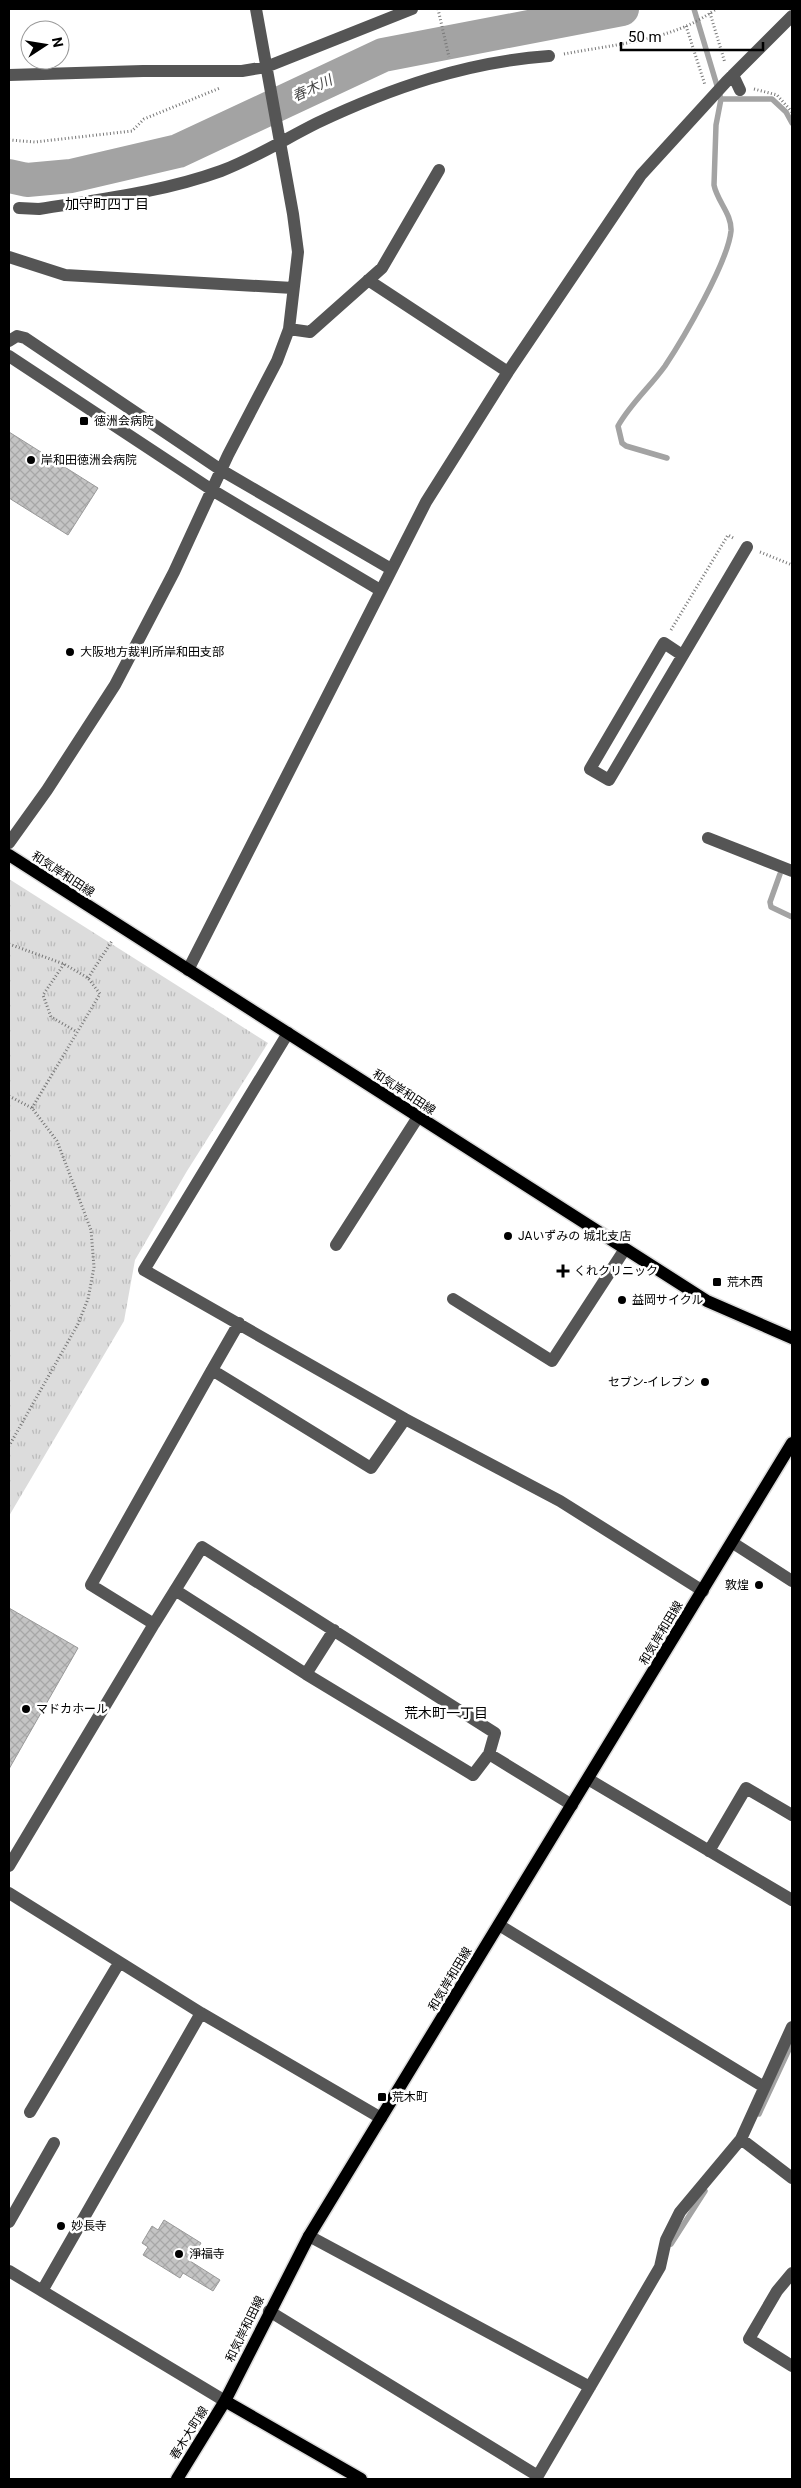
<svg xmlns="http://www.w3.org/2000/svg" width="801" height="2488" font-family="Roboto,'Noto Sans JP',sans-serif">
	<defs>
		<pattern id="park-tufts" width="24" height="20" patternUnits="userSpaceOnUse" patternTransform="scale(1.25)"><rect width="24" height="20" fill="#dcdcdc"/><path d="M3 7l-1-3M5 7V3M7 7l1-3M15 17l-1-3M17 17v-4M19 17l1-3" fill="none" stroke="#bbb"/></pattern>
		<pattern id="building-cross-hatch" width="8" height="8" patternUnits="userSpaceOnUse" patternTransform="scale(1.25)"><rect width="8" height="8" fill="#c4c4c4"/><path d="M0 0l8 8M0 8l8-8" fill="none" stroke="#a7a7a7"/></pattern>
	</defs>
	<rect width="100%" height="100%" fill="#fff"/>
	<path fill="url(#park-tufts)" d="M9 879 268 1043 187 1171 135 1260 124 1321 9 1516Z"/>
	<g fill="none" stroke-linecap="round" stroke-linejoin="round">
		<path stroke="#a3a3a3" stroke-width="5.5" d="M694 9 721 99H772L786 112 792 123
			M667 458 626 446 622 443 618 426C631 403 650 387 665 366 683 339 728 262 731 231 732 214 717 201 714 185L716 125 721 99
			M780 874 770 902 771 907 792 917
			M759 2114 792 2043
			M671 2244 705 2191"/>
		<path stroke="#a3a3a3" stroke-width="34" d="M9 176 27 180 71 176 178 151 383 55 622 9"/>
	</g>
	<path fill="url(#building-cross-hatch)" stroke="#999" d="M9 432 98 488 68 535 9 498Z
		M9 1608 78 1648 9 1769Z
		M164 2220 201 2243 190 2261 220 2280 213 2291 183 2273 180 2278 143 2255 148 2247 142 2243 152 2226 158 2230Z"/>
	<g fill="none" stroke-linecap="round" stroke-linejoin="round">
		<g stroke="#dbdbdb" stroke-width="15">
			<path id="major" d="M9 855 707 1301 792 1338
				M225 2401 361 2479
				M177 2479 225 2401 309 2236 792 1443"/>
		</g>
		<path stroke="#777" stroke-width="3" stroke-dasharray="1 2.5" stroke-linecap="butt" d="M438 9 449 57
			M710 13 725 63
			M686 26 705 85
			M564 54C615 44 673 41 716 9
			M754 89 777 95 792 112
			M9 140 35 142 132 131 144 119 220 88
			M760 552 792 565
			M671 630 728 535 735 539
			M9 944 64 964 88 978 100 994 32 1108
			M64 964 43 995 51 1017 77 1032
			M88 978 112 941
			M9 1096 32 1108 57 1141 91 1230 94 1267 88 1299 78 1324 9 1446"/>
		<path stroke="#555" stroke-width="12" d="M9 75 143 71H242L266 67 412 9
			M733 75 740 90
			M19 208 39 209C101 199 163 192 221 171 255 158 285 139 317 123 391 88 466 62 549 56
			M9 257 65 275 293 288
			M368 280 508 372
			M289 329 310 332 382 268 439 170
			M9 341 17 336 25 338 221 470 391 569
			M9 356 212 490 380 590
			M682 655 664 643 590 769 609 780 747 547
			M708 838 792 871
			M9 843 47 790 115 685 174 572 228 455 277 361 289 329 298 252 293 214 256 9
			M188 970 426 502 508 372 641 175 726 82 792 16
			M288 1033 144 1270 405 1419 560 1501 703 1591
			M336 1245 418 1117
			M453 1299 552 1361 625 1249
			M239 1323 212 1370 371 1468 405 1419
			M733 1543 792 1581
			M154 1624 202 1547 495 1733 489 1754 473 1775 306 1674 175 1590
			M306 1674 334 1630
			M489 1754 572 1805
			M588 1779 792 1900
			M709 1851 746 1788 792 1815
			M9 1866 154 1624 91 1585 212 1370
			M9 1893 201 2013 381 2118
			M499 1925 764 2087
			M30 2112 119 1963
			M741 2139 792 2178
			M9 2222 54 2143
			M309 2236 590 2387
			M9 2271 225 2401
			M792 2273 777 2291 749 2339 792 2366
			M42 2291 201 2013
			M269 2311 538 2476
			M536 2479 660 2267 666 2240 680 2212 741 2139 792 2027"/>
		<use href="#major" stroke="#000" stroke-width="12"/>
	</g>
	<g fill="#000" stroke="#fff" stroke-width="2">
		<rect x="79" y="416" width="10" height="10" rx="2.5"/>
		<circle cx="31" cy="460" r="5"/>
		<circle cx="70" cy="652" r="5"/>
		<circle cx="508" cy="1236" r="5"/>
		<path d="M560.5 1263.5h5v5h5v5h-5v5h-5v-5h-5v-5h5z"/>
		<rect x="712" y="1277" width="10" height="10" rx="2.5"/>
		<circle cx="622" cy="1300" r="5"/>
		<circle cx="705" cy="1382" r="5"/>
		<circle cx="759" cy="1585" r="5"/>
		<circle cx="26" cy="1709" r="5"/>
		<rect x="377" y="2092" width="10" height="10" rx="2.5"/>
		<circle cx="61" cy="2226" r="5"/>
		<circle cx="179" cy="2254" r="5"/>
	</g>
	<g text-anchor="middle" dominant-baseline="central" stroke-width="5" stroke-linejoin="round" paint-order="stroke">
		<g font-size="12" fill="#000" stroke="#fff" text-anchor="start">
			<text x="94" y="421">徳洲会病院</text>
			<text x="41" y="460">岸和田徳洲会病院</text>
			<text x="80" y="652">大阪地方裁判所岸和田支部</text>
			<text x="518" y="1236">JAいずみの 城北支店</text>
			<text x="574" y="1271">くれクリニック</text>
			<text x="727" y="1282">荒木西</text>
			<text x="632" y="1300">益岡サイクル</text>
			<text x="695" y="1382" text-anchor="end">セブン-イレブン</text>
			<text x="749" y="1585" text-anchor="end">敦煌</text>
			<text x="36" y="1709">マドカホール</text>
			<text x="392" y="2097">荒木町</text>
			<text x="71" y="2226">妙長寺</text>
			<text x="189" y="2254">淨福寺</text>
		</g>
		<g font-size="12" fill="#000" stroke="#fff">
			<text transform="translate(63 874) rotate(33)">和気岸和田線</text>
			<text transform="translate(404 1092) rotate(33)">和気岸和田線</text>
			<text transform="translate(661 1633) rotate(-59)">和気岸和田線</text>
			<text transform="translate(450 1979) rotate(-59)">和気岸和田線</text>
			<text transform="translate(245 2329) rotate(-64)">和気岸和田線</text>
			<text transform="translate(189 2433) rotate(-58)">春木大町線</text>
		</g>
		<g font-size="14" font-style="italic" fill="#444" stroke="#fff">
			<text transform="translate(312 88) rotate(-25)">春木川</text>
		</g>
		<g font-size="14" fill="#000" stroke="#fff">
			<text x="107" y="204">加守町四丁目</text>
			<text x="446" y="1713">荒木町一丁目</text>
		</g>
	</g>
	<rect width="801" height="2488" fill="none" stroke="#000000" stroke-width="20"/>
	<g transform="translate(45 45) rotate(78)"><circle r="24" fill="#ffffff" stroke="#999999"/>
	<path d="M0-4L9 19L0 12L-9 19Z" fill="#000000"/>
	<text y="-8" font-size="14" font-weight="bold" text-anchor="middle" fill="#000000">N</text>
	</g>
	<path d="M621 42v8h142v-8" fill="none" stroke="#000000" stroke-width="2.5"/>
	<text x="628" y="42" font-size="15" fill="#000000" stroke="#ffffff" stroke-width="4" paint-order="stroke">50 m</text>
</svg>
